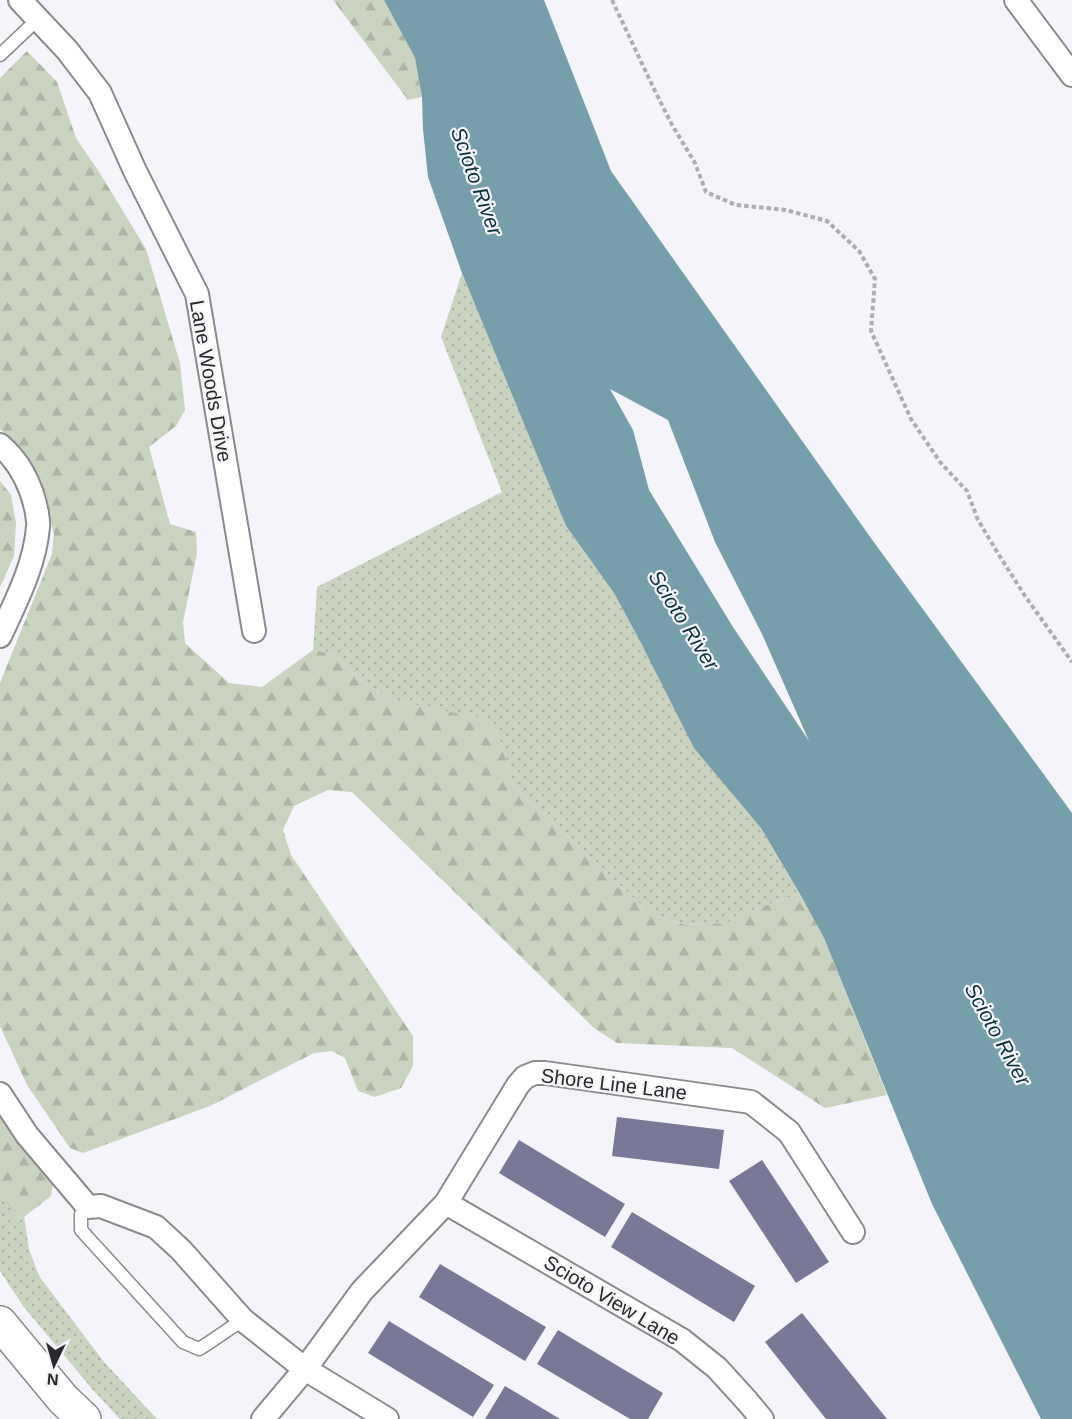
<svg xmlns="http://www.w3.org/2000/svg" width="1072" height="1419" font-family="Helvetica,sans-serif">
	<defs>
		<pattern id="grass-dots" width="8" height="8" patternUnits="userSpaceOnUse" patternTransform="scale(1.5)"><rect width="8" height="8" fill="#cad3bf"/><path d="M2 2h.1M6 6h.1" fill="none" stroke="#aeb5a4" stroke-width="1.8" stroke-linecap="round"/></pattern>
		<pattern id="forest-firs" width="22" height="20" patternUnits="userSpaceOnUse" patternTransform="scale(1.5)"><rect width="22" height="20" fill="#cad3bf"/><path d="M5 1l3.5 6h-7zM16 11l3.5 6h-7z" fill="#aeb5a4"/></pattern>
	</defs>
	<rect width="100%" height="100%" fill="#f4f4fa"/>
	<path fill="url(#grass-dots)" d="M462 273 566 526 614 593 641 643 761 828 800 894 772 903 725 923 686 925 652 915 514 787 497 731 482 719 395 701 365 684 332 653 313 650 317 587 502 492 441 337Z
		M0 1190 16 1218 24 1217 29 1249 39 1276 104 1362 157 1419H120L93 1390 23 1306 0 1271Z"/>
	<path fill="url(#forest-firs)" d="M333 0H384L415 58 422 97 408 100Z
		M27 51 57 82 76 138 101 175 146 249 180 363 185 410 176 426 149 447 170 524 196 532 197 553 183 622 185 643 229 683 262 687 313 650 332 653 365 684 395 701 482 718 497 731 514 787 652 915 686 925 724 923 772 903 800 894 824 938 887 1095 825 1108 732 1048 617 1043 594 1028 352 792 328 790 294 806 283 830 291 855 413 1036V1066L401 1088 375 1097 358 1091 345 1058 332 1051 314 1053 210 1106 83 1153 70 1148 27 1085 0 1026V683L52 554 54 534 42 485 12 439 0 429V78Z
		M0 481 11 495 16 523 14 556 0 587Z
		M0 1114 53 1183 51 1196 24 1217 16 1218 0 1190Z"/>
	<path fill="#769eab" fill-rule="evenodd" d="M384 0H544L611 171 873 541 1072 813V1419H1041L932 1204 824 938 800 894 761 828 694 748 641 643 614 593 566 526 462 273 428 177 423 129 422 97 415 58ZM610 389 668 420 715 542 762 634 809 741 733 627 649 490 633 430Z"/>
	<path fill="#7a7897" d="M617 1117 724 1130 719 1169 612 1156Z
		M519 1140 625 1204 605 1237 499 1173Z
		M762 1160 829 1262 796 1283 729 1181Z
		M632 1212 755 1286 734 1322 611 1247Z
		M440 1264 546 1327 525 1361 419 1297Z
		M802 1313 887 1419H826L765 1342Z
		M389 1321 494 1385 473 1417 368 1353Z
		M558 1330 663 1393 648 1419H630L537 1364Z
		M505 1386 560 1419H485Z"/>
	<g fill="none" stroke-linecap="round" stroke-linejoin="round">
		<g stroke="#8a8a8f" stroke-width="15">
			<path id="lane" d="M0 55 38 19
				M88 1207 81 1214V1230L183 1342 199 1349C214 1340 228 1329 243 1320"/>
		</g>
		<g stroke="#8a8a8f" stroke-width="26">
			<path id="street" d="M20 0 67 50 100 93 135 171 197 294 254 631
				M1016 0 1072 75
				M0 445C21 463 32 487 37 513 37 517 39 522 38 527 35 565 16 601 0 636
				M0 1094 27 1135 88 1207 101 1206 156 1227 181 1250 243 1320 305 1369 387 1419
				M446 1203 682 1340 717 1368 747 1401 762 1419
				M263 1419 305 1369 362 1291 446 1203 518 1085 525 1077 535 1073H545L751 1102 789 1132 853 1232"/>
		</g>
		<g stroke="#8a8a8f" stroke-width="36">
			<path id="primary" d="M0 1323 63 1399 84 1419"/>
		</g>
		<path stroke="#adadb2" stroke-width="4" stroke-dasharray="4.5 3" stroke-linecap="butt" d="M612 0 654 89 671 123 695 163 706 192 736 205 786 210 827 221 859 251 875 279 871 331 911 419 940 462 967 491 978 520 999 555 1025 596 1072 662"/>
		<use href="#lane" stroke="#fff" stroke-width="12"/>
		<use href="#street" stroke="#fff" stroke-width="22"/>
		<use href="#primary" stroke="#fff" stroke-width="33"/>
	</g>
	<g text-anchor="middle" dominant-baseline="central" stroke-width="4.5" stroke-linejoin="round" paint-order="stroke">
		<g font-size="20" fill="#29282b" stroke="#f4f4fa">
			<text transform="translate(211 381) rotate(80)">Lane Woods Drive</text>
			<text transform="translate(614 1084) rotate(7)">Shore Line Lane</text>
			<text transform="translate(612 1300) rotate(31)">Scioto View Lane</text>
		</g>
		<g font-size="21" font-style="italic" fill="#0b323d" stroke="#f4f4fa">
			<text transform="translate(477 181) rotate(70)">Scioto River</text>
			<text transform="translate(684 620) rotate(58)">Scioto River</text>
			<text transform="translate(998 1034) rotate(61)">Scioto River</text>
		</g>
	</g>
	<g transform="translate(54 1365) rotate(185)" stroke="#f4f4fa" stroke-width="4.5" paint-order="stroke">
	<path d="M0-4.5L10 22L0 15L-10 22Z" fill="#29282b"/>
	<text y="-9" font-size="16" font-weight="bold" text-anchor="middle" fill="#29282b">N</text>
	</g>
</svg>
